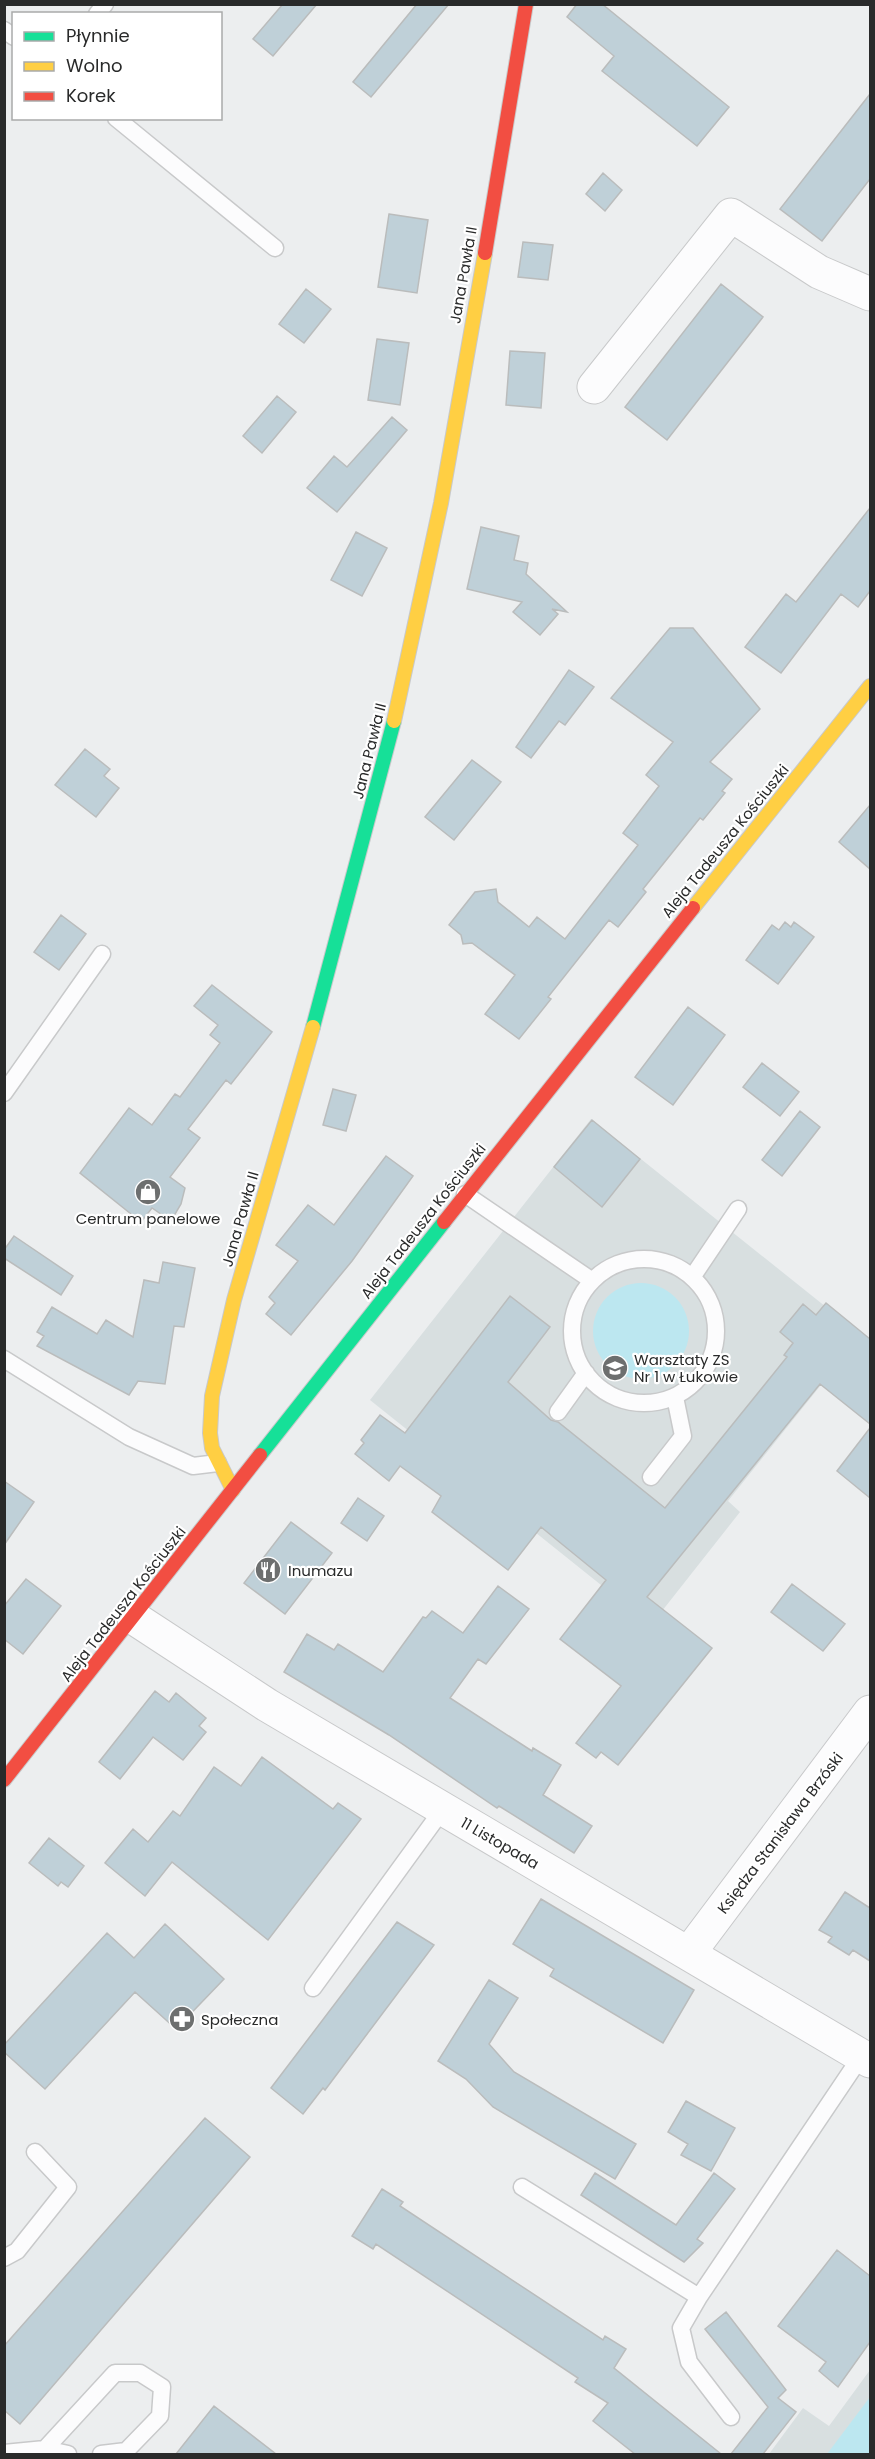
<svg xmlns="http://www.w3.org/2000/svg" width="875" height="2459" font-family="Poppins,sans-serif">
	<rect width="100%" height="100%" fill="#eceeef"/>
	<path fill="#d8dfe0" d="M591 1119 861 1335 728 1501 740 1512 651 1625 370 1400Z
		M870 2370V2454H769L803 2408 829 2426Z"/>
	<path fill="#bce7f0" d="M593 1331a48 48 0 1 1 96 0a48 48 0 1 1-96 0Z
		M870 2397V2454H827Z"/>
	<path fill="#bfd0d8" stroke="#babcbc" stroke-width="1.5" d="M283 4H317L273 56 253 39Z
		M417 4H449L371 97 353 82Z
		M577 4H602L729 107 697 146 602 71 614 56 567 17Z
		M870 94V179L822 241 780 209Z
		M603 173 622 190 605 211 586 194Z
		M389 214 428 220 417 293 378 287Z
		M523 242 553 245 548 280 518 277Z
		M721 284 763 317 667 440 625 407Z
		M306 289 331 309 304 343 279 324Z
		M377 339 409 343 400 405 368 400Z
		M510 351 545 353 541 408 506 405Z
		M277 396 296 412 262 453 243 436Z
		M392 417 407 430 337 512 307 488 334 456 347 467Z
		M870 508V591L858 607 841 594 781 673 745 647 786 594 796 602Z
		M481 527 519 536 514 560 528 563 526 574 567 612 552 609 558 614 540 635 513 612 522 602 467 589Z
		M356 532 387 548 362 596 331 580Z
		M670 628H693L760 709 710 762 732 779 722 791 725 793 703 820 700 818 643 889 646 892 618 927 609 920 548 997 551 999 519 1039 485 1014 515 975 472 943 463 944 461 935 449 925 475 892 496 889 498 902 529 927 537 917 565 939 638 845 623 833 659 786 646 775 673 742 611 698Z
		M569 670 594 687 565 725 559 721 531 758 516 747Z
		M85 749 110 769 104 776 119 788 96 817 55 785Z
		M472 760 501 782 454 840 425 817Z
		M870 805V869L839 842Z
		M61 915 86 934 59 970 34 952Z
		M785 922 791 927 794 922 814 937 778 984 746 960 772 925 779 930Z
		M212 985 272 1032 231 1084 226 1080 188 1129 200 1138 170 1177 185 1188 181 1204 171 1221 152 1208 141 1222 80 1173 129 1108 152 1125 175 1094 180 1097 220 1043 210 1035 218 1025 194 1006Z
		M688 1007 725 1035 673 1105 635 1077Z
		M762 1063 799 1092 780 1116 743 1087Z
		M333 1089 356 1095 346 1131 323 1125Z
		M800 1111 820 1127 782 1176 762 1160Z
		M592 1120 640 1159 602 1207 554 1167Z
		M386 1156 413 1176 352 1261 291 1335 266 1314 275 1303 269 1297 298 1261 276 1245 308 1205 334 1225Z
		M14 1236 73 1276 61 1295 4 1258V1250Z
		M163 1262 195 1268 184 1327 174 1326 165 1384 138 1381 129 1395 37 1346 44 1336 37 1332 52 1307 97 1334 106 1320 133 1337 144 1280 159 1283Z
		M510 1296 550 1327 508 1382 551 1420 558 1422 665 1508 787 1357 784 1355 793 1343 780 1332 803 1304 816 1315 826 1303 870 1339V1424L820 1384 647 1597 712 1648 618 1765 601 1752 596 1758 576 1743 621 1686 560 1639 606 1580 541 1527 508 1570 432 1512 441 1496 400 1466 389 1481 355 1454 364 1443 361 1440 380 1415 405 1433Z
		M870 1428V1498L837 1471Z
		M4 1481 34 1502 4 1545Z
		M358 1498 384 1516 367 1541 341 1523Z
		M291 1522 332 1553 285 1614 244 1583Z
		M26 1579 61 1606 23 1654 4 1639V1606Z
		M792 1584 845 1624 823 1651 771 1612Z
		M498 1586 529 1609 486 1664 478 1659 450 1698 532 1751 533 1748 561 1765 543 1795 592 1826 574 1853 499 1806 497 1808 389 1735 284 1672 307 1634 334 1650 338 1644 383 1672 423 1617 426 1618 432 1611 463 1633Z
		M155 1691 169 1702 176 1693 206 1718 199 1726 206 1732 183 1760 153 1737 120 1779 99 1762Z
		M262 1757 333 1809 338 1803 361 1819 268 1940 172 1862 145 1896 105 1863 133 1829 148 1842 173 1811 180 1816 214 1767 241 1786Z
		M49 1838 84 1866 68 1887 61 1882 58 1886 29 1863Z
		M845 1892 870 1908V1961L853 1950 849 1955 828 1942 832 1937 819 1930Z
		M541 1899 694 1990 663 2043 550 1976 554 1969 513 1944Z
		M397 1922 434 1945 325 2090 323 2088 303 2114 271 2088Z
		M165 1924 224 1979 176 2029 135 1992 45 2089 4 2052V2045L107 1933 134 1958Z
		M489 1980 518 1998 489 2044 514 2072 636 2144 615 2179 493 2107 466 2079 438 2061Z
		M686 2101 735 2128 711 2171 681 2155 688 2144 668 2132Z
		M205 2118 250 2157 20 2424 4 2410V2346Z
		M595 2173 676 2225 714 2173 735 2189 697 2239 703 2243 684 2262 581 2195Z
		M382 2189 403 2202 400 2206 603 2340 605 2336 626 2349 614 2368 721 2454H635L593 2421 608 2403 575 2382 578 2378 376 2244 373 2249 352 2236Z
		M837 2250 870 2276V2342L838 2387 819 2371 826 2362 778 2326Z
		M726 2312 786 2390 778 2398 796 2412 763 2454H731L768 2407 705 2329Z
		M214 2406 276 2454H176Z"/>
	<g fill="none" stroke-linecap="round" stroke-linejoin="round">
		<g stroke="#c8c9ca" stroke-width="19">
			<path id="lane" d="M97 14 105 4
				M4 30 14 37
				M116 118 275 248
				M4 1093 102 954
				M465 1194 591 1280
				M572 1331a72 72 0 1 1 144 0a72 72 0 1 1-144 0Z
				M693 1276 738 1209
				M4 1359 129 1437 193 1466 218 1463
				M558 1412 586 1373
				M651 1477 683 1436 675 1397
				M313 1988 443 1809
				M522 2187 699 2297 862 2055
				M4 2258 17 2251 68 2187 35 2152
				M699 2297 681 2328 689 2362 731 2417
				M45 2449 115 2373H140L162 2387 160 2416 126 2451 101 2454
				M4 2453 45 2449 68 2454"/>
		</g>
		<g stroke="#c8c9ca" stroke-width="35">
			<path id="street" d="M594 387 731 215 819 272 870 294
				M134 1618 267 1705 870 2061
				M689 1953 870 1712"/>
		</g>
		<g stroke="#c8c9ca" stroke-width="16">
			<path id="fast" d="M313 1027 394 721
				M260 1455 444 1222"/>
		</g>
		<g stroke="#c8c9ca" stroke-width="16">
			<path id="slow" d="M394 721 441 503 485 253
				M693 908 870 686
				M233 1490 212 1448 210 1433 212 1396 234 1300 313 1027"/>
		</g>
		<g stroke="#c8c9ca" stroke-width="16">
			<path id="jam" d="M485 253 526 4
				M444 1222 693 908
				M4 1780 260 1455"/>
		</g>
		<use href="#lane" stroke="#fcfcfd" stroke-width="16"/>
		<use href="#street" stroke="#fcfcfd" stroke-width="33"/>
		<use href="#fast" stroke="#16e098" stroke-width="14"/>
		<use href="#slow" stroke="#ffcf43" stroke-width="14"/>
		<use href="#jam" stroke="#f24e42" stroke-width="14"/>
	</g>
	<defs>
		<g id="shop-disc" transform="scale(1.35)"><circle r="9.5" fill="#6d6f6f" stroke="#fff"/><path d="M-5-2.5h2.3a2.7 3.5 0 0 1 5.4 0H5L5.5 6h-11ZM-1.5-2.5h3a1.5 2.3 0 0 0-3 0Z" fill="#fff"/></g>
		<g id="school-disc" transform="scale(1.35)"><circle r="9.5" fill="#6d6f6f" stroke="#fff"/><path d="M0-5L7-2L0 1L-7-2ZM-4 1L0 2.5L4 1V4Q0 6-4 4Z" fill="#fff"/></g>
		<g id="restaurant-disc" transform="scale(1.35)"><circle r="9.5" fill="#6d6f6f" stroke="#fff"/><path d="M-5-6h1v4h1v-4h1v4h1v-4h1v5L-1.5 .5V6h-2V.5L-5-1ZM5-6V6H3V1.5H1.5Q1.5-4 5-6Z" fill="#fff"/></g>
		<g id="pharmacy-disc" transform="scale(1.35)"><circle r="9.5" fill="#6d6f6f" stroke="#fff"/><path d="M-2-6h4v4h4v4h-4v4h-4v-4h-4v-4h4Z" fill="#fff"/></g>
	</defs>
	<g fill-rule="evenodd">
		<use href="#shop-disc" x="148" y="1192"/>
		<use href="#school-disc" x="615" y="1368"/>
		<use href="#restaurant-disc" x="268" y="1570"/>
		<use href="#pharmacy-disc" x="182" y="2019"/>
	</g>
	<g text-anchor="middle" dominant-baseline="central" stroke-width="4.5" stroke-linejoin="round" paint-order="stroke">
		<g font-size="15" fill="#292a2a" stroke="#fff">
			<text transform="translate(463 275) rotate(-80)">Jana Pawła II</text>
			<text transform="translate(369 751) rotate(-76)">Jana Pawła II</text>
			<text transform="translate(725 841) rotate(-51)">Aleja Tadeusza Kościuszki</text>
			<text transform="translate(240 1219) rotate(-74)">Jana Pawła II</text>
			<text transform="translate(423 1221) rotate(-52)">Aleja Tadeusza Kościuszki</text>
			<text transform="translate(123 1604) rotate(-52)">Aleja Tadeusza Kościuszki</text>
			<text transform="translate(780 1833) rotate(-53)">Księdza Stanisława Brzóski</text>
			<text transform="translate(500 1843) rotate(30)">11 Listopada</text>
		</g>
		<g font-size="15" fill="#292a2a" stroke="#fff" text-anchor="start">
			<text x="148" y="1218" text-anchor="middle">Centrum panelowe</text>
			<text x="634" y="1359">Warsztaty ZS<tspan x="634" dy="17">Nr 1 w Łukowie</tspan></text>
			<text x="288" y="1570">Inumazu</text>
			<text x="201" y="2019">Społeczna</text>
		</g>
	</g>
	<rect width="875" height="2459" fill="none" stroke="#292a2a" stroke-width="12"/>
	<rect x="12" y="12" width="210" height="108" fill="#ffffff" stroke="#a9aaaa" stroke-width="1.5"/>
	<rect x="24" y="32" width="30" height="9" fill="#16e098" stroke="#a9aaaa" stroke-width="1.5"/>
	<text x="66" y="42" font-size="18" fill="#292a2a">Płynnie</text>
	<rect x="24" y="62" width="30" height="9" fill="#ffcf43" stroke="#a9aaaa" stroke-width="1.5"/>
	<text x="66" y="72" font-size="18" fill="#292a2a">Wolno</text>
	<rect x="24" y="92" width="30" height="9" fill="#f24e42" stroke="#a9aaaa" stroke-width="1.5"/>
	<text x="66" y="102" font-size="18" fill="#292a2a">Korek</text>
</svg>
